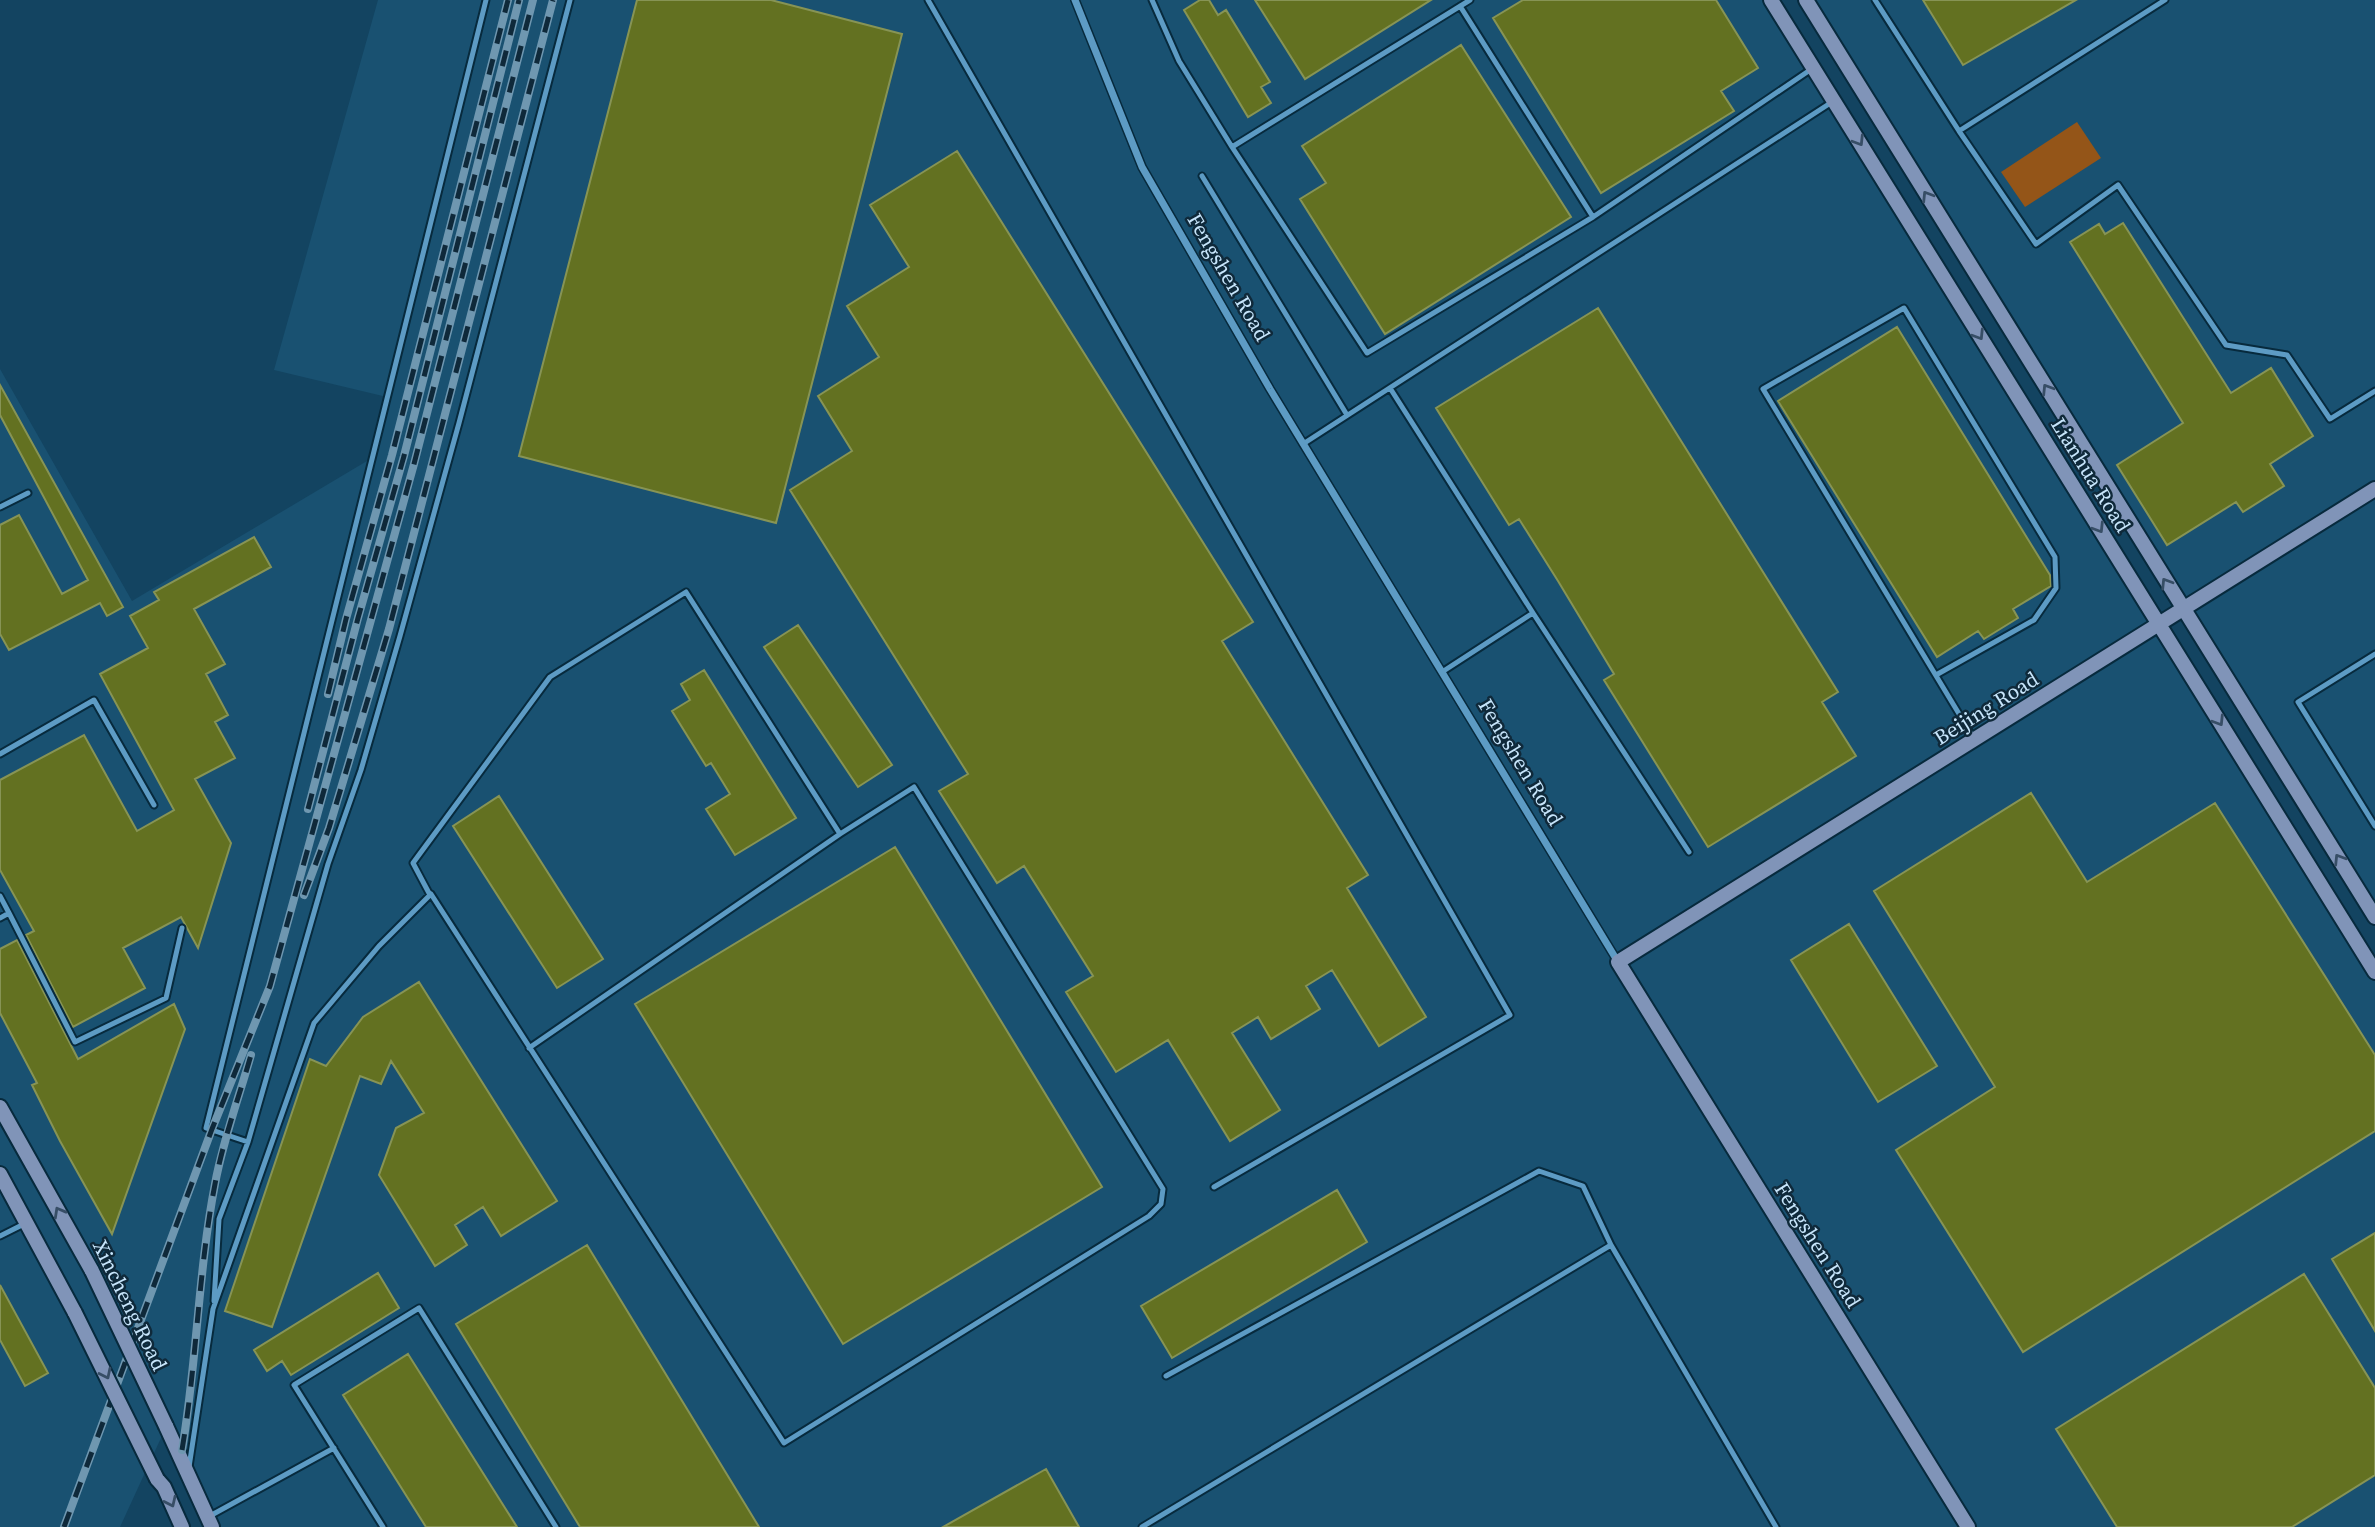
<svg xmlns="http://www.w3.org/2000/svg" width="2375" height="1527" font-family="'Source Serif 4',serif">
	<rect width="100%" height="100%" fill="#134461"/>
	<path fill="#195171" d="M378 0H1771L2375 972V1527H212L166 1427 120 1527H0V369L132 601 372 458 387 397 274 370Z
		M1806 0H2375V917Z"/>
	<path fill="#945518" d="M2077 122 2101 158 2025 207 2001 172Z"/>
	<path fill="#637121" stroke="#879455" stroke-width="2" d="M637 0H771L902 34 776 523 519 456Z
		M1200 0H1209L1218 15 1226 10 1270 82 1261 87 1271 103 1248 117 1184 10Z
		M1255 0H1431L1305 79Z
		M1523 0H1716L1758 68 1721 91 1734 111 1601 193 1493 18Z
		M1923 0H2076L1963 65Z
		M1461 45 1571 217 1385 334 1300 199 1326 183 1302 146Z
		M957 151 1253 622 1222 641 1368 875 1347 888 1426 1017 1379 1046 1332 970 1306 986 1320 1009 1271 1039 1258 1017 1232 1033 1280 1110 1230 1141 1168 1040 1116 1072 1066 992 1093 976 1024 866 997 883 939 791 968 774 790 490 852 451 818 396 879 357 847 306 909 267 870 205Z
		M2123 223 2231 393 2271 368 2313 436 2270 464 2284 486 2243 512 2236 502 2167 545 2117 465 2183 423 2070 242 2099 224 2105 234Z
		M1598 308 1838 692 1822 702 1856 756 1708 847 1604 680 1614 674 1558 581 1519 519 1509 525 1436 408Z
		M1897 327 2050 575 2051 586 2013 609 2018 618 1984 639 1978 631 1937 657 1778 401Z
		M0 385 123 607 107 616 100 603 9 650 0 634V525L19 515 62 594 88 580 0 415Z
		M254 537 271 567 194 609 225 664 206 674 228 715 215 722 235 758 195 779 231 843 198 948 181 917 123 948 145 988 73 1027 26 935 34 931 0 870V780L84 735 137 831 174 810 100 674 148 648 130 616 159 600 154 592Z
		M798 625 892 765 858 787 764 647Z
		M704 670 796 818 735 855 706 809 730 794 711 763 706 766 672 711 690 700 681 684Z
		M2031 793 2087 882 2215 803 2375 1055V1131L2023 1352 1896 1150 1995 1087 1874 891Z
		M499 796 603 959 557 988 453 826Z
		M895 847 1102 1187 843 1344 635 1004Z
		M1849 924 1937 1066 1878 1102 1791 960Z
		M17 940 78 1059 174 1004 185 1029 112 1234 60 1141 32 1085 37 1083 0 1013V949Z
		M419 982 557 1201 501 1236 483 1207 455 1225 467 1245 435 1266 379 1175 396 1128 424 1113 391 1061 381 1084 360 1076 272 1327 225 1311 310 1059 326 1066 363 1017Z
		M1337 1190 1367 1242 1172 1358 1141 1306Z
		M2375 1233V1331L2332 1259Z
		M587 1245 759 1527H580L456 1324Z
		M378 1273 399 1308 291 1375 282 1361 267 1371 254 1350Z
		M2304 1274 2375 1388V1475L2292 1527H2117L2056 1429Z
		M0 1285 48 1373 25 1386 0 1340Z
		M408 1354 517 1527H426L343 1395Z
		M1046 1469 1079 1527H943Z"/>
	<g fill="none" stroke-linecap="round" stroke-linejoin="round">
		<g stroke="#072a3d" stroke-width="9">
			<path id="lane" d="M928 0 1510 1015 1214 1187
				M1152 0 1179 61 1232 147 1470 0
				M1875 0 1959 131 2165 0
				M1460 6 1593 217 1813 68
				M1959 131 2036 244 2118 185 2226 345 2287 355 2330 419 2375 391
				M1232 147 1367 353 1593 217
				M1202 176 1347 415
				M1390 388 1533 613 1442 672
				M1303 444 1832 102
				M0 507 28 493
				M1533 613 1689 852
				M2375 654 2298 702 2375 826
				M1936 675 2034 620 2056 588 2055 557 1904 308 1763 389 1973 737
				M0 754 94 700 154 805
				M0 896 9 913
				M0 918 9 913 75 1042 166 998 182 928
				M529 1048 840 834
				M248 1142 206 1128 486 0
				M0 1236 24 1224
				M214 1301 219 1219 248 1142 328 864 361 770 400 636 459 423 570 0
				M1166 1376 1539 1171 1583 1186 1611 1245
				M189 1467 213 1309 314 1023 379 946 431 894 784 1443 1149 1216 1161 1204 1163 1189 914 787 840 834 686 592 550 677 413 863 430 895
				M208 1517 334 1448
				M383 1527 294 1385 419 1308 556 1527
				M1142 1527 1611 1245 1776 1527"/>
		</g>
		<g stroke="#072a3d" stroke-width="10">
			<path id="street" d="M1075 0 1142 167 1270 389 1618 962"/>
		</g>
		<g stroke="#072a3d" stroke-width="18">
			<path id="secondary" d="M1771 0 2375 972
				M1806 0 2375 917
				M0 1107 92 1271
				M0 1174 75 1313
				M166 1426 212 1527
				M157 1479 164 1487 182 1527
				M1968 1527 1618 962 2375 489"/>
		</g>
		<use href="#lane" stroke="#5d9bc4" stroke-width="5"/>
		<use href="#street" stroke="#5d9bc4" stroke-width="7"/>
		<use href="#secondary" stroke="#8094b8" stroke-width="14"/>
		<g stroke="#6f97b0" stroke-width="8">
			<path id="rail" d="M328 694 346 619 392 455 508 0
				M308 809 358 618 404 456 519 0
				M304 895 329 828 389 629 553 0
				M182 1450C197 1362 198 1272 215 1184 223 1140 239 1097 251 1055
				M64 1527 212 1129 270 986 414 464 533 0"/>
		</g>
		<use href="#rail" stroke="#0f293a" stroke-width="5" stroke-dasharray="16" stroke-linecap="butt"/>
		<g stroke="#072a3d" stroke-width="18" stroke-linecap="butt">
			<path id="secondary-bridge" d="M92 1271 166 1426
				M75 1313 157 1479"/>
		</g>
		<use href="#secondary-bridge" stroke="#8094b8" stroke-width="14"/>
	</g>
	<defs><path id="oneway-chevron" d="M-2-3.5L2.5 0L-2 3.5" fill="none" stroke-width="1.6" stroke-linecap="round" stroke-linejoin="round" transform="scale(1.75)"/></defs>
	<g stroke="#374e66">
		<use href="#oneway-chevron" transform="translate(1859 141) rotate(58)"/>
		<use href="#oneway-chevron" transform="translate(1927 196) rotate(-122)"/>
		<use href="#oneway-chevron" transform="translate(1979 335) rotate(58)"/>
		<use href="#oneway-chevron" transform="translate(2047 389) rotate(-122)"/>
		<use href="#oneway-chevron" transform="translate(2099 528) rotate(58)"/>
		<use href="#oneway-chevron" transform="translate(2166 583) rotate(-122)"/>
		<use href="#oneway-chevron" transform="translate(2219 721) rotate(58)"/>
		<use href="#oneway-chevron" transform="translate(2339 859) rotate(-122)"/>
		<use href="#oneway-chevron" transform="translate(59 1212) rotate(-119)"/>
		<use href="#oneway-chevron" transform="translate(106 1374) rotate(64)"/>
		<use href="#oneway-chevron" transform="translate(171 1502) rotate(65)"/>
	</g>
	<g text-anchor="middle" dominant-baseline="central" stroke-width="5" stroke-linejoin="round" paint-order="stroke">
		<g font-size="21" fill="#c7e5fb" stroke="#0f293a">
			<text transform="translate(1229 277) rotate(60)">Fengshen Road</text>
			<text transform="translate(2091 475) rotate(58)">Lianhua Road</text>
			<text transform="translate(1986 708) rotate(-32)">Beijing Road</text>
			<text transform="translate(1521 762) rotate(59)">Fengshen Road</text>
			<text transform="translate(1818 1245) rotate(58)">Fengshen Road</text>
			<text transform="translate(130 1305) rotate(64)">Xincheng Road</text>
		</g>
	</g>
</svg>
